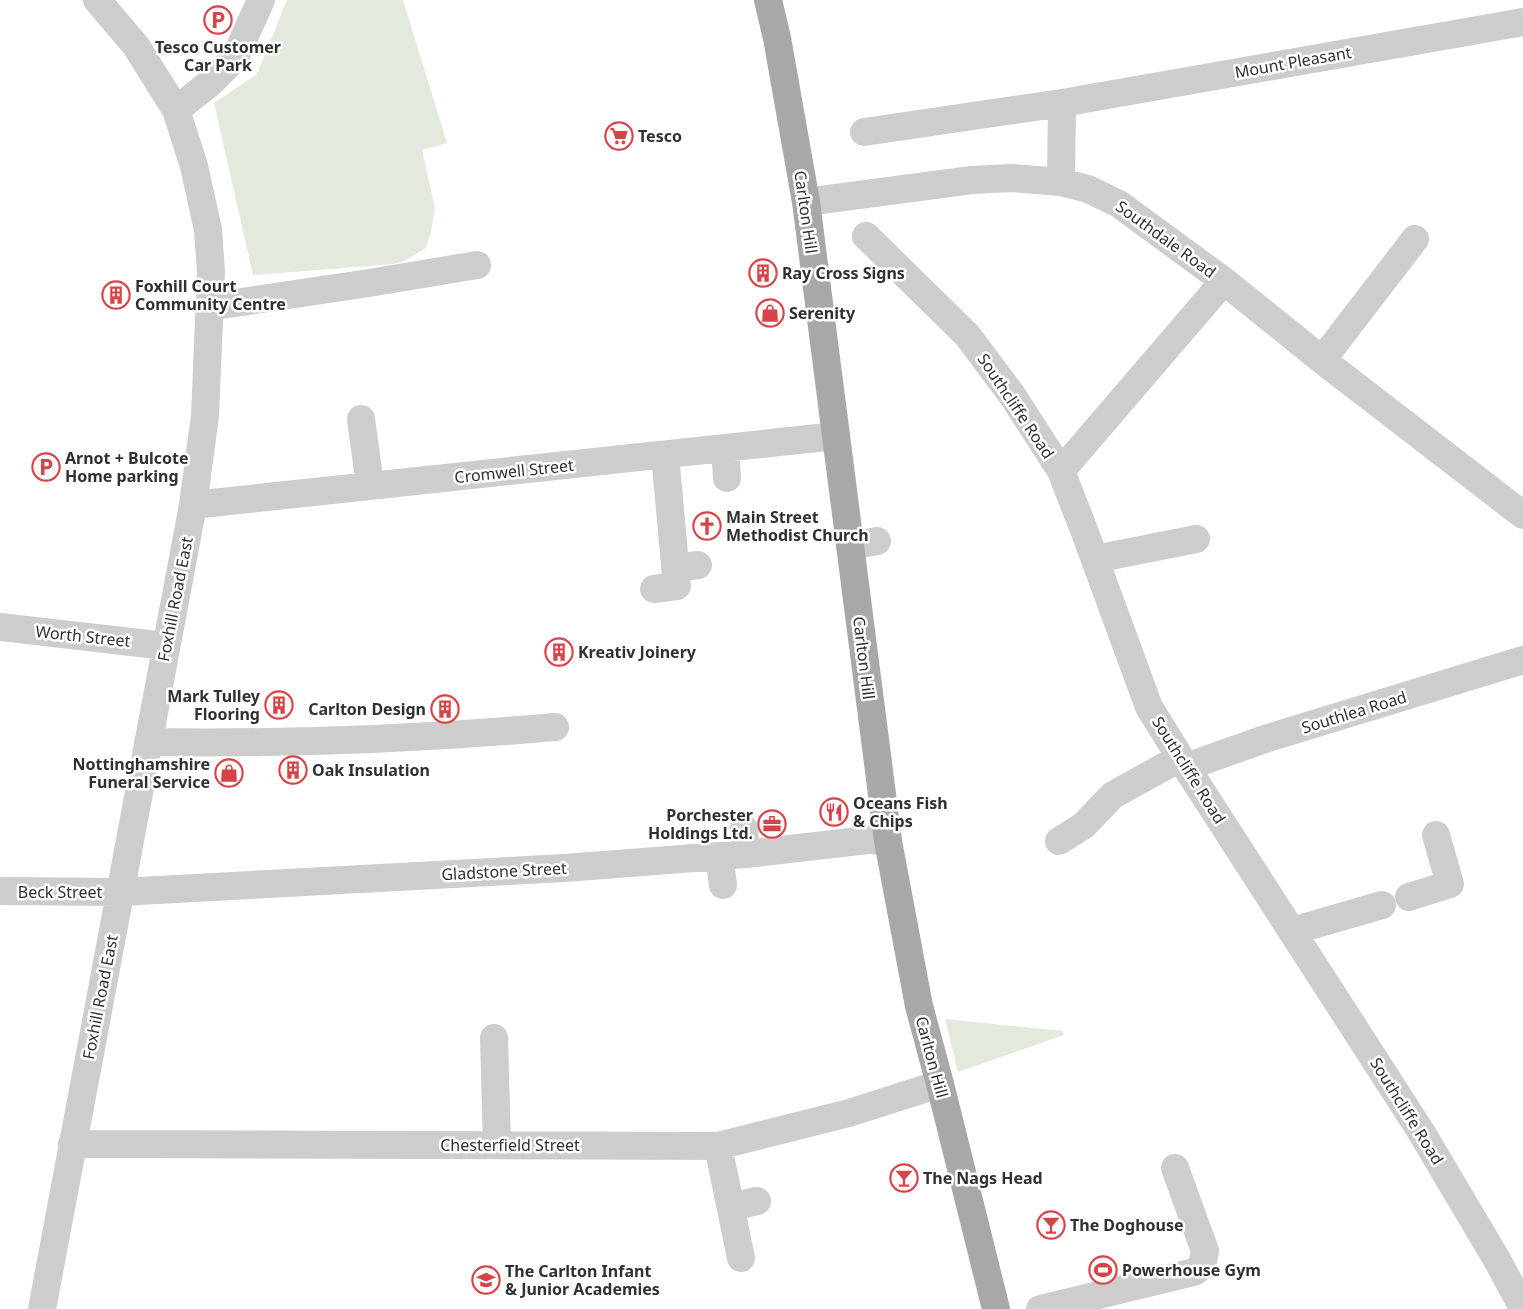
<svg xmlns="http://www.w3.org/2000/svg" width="1523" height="1309" font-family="'Noto Sans',sans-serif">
	<rect width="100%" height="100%" fill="#fff"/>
	<path fill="#e3e9dd" d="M287 0H403L447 143 422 150 435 208 431 232 426 248 404 261 393 264 253 275 214 103 257 74Z
		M945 1019 1063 1031 1064 1035 958 1072Z"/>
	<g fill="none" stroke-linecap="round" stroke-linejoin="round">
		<path stroke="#cdcdcd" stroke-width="28" d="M176 110 210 83 235 58 261 0
			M864 132 1062 103 1523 22
			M1061 182 1062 103
			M806 202 972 180 1011 178 1061 182 1088 189 1119 204 1224 281 1322 360 1523 515
			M866 236 967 335 1012 395 1061 471 1084 530 1149 707 1186 767 1420 1130 1496 1258 1523 1308
			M208 307 369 283 477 265
			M1322 360 1415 239
			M361 419 370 486
			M725 448 727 478
			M1061 471 1224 281
			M193 505 836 436
			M850 546 877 541
			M1095 559 1196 539
			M675 568 698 565
			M654 589 677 586 665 455
			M0 627 166 646
			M148 742C283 744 419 739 555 727
			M1186 767 1265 739 1523 660
			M744 829 746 854
			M1059 841 1083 826 1113 795 1180 758
			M719 856 723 885
			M0 891 120 892 565 868 746 854 868 840 888 841
			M1409 897 1450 884 1436 835
			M1292 931 1382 905
			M494 1038 497 1145
			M72 1144 718 1146 849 1113 940 1084
			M718 1146 741 1258
			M731 1207 757 1201
			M42 1309 193 505 205 416 211 271 208 230 194 166 176 110 136 46 97 0
			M1040 1309 1194 1272 1202 1266 1205 1251 1175 1168"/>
		<path stroke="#a8a8a8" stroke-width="28" d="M768 0 777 38 806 202 888 841 919 1006 940 1084 996 1309"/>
	</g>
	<defs>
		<g id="parking-ring" transform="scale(1.4375)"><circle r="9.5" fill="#fff" stroke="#d74347" stroke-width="1.5"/><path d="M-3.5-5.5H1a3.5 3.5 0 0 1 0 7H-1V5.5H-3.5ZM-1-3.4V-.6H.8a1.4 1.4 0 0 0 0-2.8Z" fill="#d74347"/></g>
		<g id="supermarket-ring" transform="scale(1.4375)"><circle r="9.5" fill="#fff" stroke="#d74347" stroke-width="1.5"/><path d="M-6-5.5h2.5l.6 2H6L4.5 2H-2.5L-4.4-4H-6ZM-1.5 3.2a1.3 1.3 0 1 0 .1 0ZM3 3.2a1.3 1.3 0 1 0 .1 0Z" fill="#d74347"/></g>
		<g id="building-ring" transform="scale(1.4375)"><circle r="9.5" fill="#fff" stroke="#d74347" stroke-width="1.5"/><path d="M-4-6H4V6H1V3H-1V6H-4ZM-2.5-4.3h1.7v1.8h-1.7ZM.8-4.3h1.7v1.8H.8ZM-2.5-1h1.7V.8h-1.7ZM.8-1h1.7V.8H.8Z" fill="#d74347"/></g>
		<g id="shop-ring" transform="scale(1.4375)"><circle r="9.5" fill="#fff" stroke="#d74347" stroke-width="1.5"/><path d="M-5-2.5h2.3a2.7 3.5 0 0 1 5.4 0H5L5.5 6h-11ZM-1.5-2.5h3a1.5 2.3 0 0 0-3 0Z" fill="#d74347"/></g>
		<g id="church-ring" transform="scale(1.4375)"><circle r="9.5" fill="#fff" stroke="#d74347" stroke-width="1.5"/><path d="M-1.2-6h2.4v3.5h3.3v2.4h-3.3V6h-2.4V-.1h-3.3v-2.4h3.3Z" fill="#d74347"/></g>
		<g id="restaurant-ring" transform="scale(1.4375)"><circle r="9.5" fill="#fff" stroke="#d74347" stroke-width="1.5"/><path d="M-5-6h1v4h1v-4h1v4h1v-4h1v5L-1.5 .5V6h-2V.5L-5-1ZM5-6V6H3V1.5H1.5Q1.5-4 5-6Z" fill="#d74347"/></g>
		<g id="office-ring" transform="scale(1.4375)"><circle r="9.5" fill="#fff" stroke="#d74347" stroke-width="1.5"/><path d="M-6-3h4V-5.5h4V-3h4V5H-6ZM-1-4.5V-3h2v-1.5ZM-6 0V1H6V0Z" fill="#d74347"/></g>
		<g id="bar-ring" transform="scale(1.4375)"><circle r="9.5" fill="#fff" stroke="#d74347" stroke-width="1.5"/><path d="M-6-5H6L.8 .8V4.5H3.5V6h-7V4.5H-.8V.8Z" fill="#d74347"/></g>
		<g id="stadium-ring" transform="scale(1.4375)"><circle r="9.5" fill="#fff" stroke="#d74347" stroke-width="1.5"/><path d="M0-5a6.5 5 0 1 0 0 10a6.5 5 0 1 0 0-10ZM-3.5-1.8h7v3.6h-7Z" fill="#d74347"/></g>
		<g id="school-ring" transform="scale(1.4375)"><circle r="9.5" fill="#fff" stroke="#d74347" stroke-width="1.5"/><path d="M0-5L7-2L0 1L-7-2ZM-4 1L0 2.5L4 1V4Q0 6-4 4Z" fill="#d74347"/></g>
	</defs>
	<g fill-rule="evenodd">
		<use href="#parking-ring" x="218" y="20"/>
		<use href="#supermarket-ring" x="619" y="136"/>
		<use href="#building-ring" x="763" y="273"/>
		<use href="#building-ring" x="116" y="295"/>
		<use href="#shop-ring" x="770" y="313"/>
		<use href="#parking-ring" x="46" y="467"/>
		<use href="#church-ring" x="707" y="526"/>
		<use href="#building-ring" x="559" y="652"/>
		<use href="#building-ring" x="279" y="705"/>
		<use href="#building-ring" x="445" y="709"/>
		<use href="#building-ring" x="293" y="770"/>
		<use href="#shop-ring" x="229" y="773"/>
		<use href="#restaurant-ring" x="834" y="812"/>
		<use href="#office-ring" x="772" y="824"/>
		<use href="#bar-ring" x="904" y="1178"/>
		<use href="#bar-ring" x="1051" y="1225"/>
		<use href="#stadium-ring" x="1103" y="1270"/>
		<use href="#school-ring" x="486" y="1280"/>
	</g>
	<g text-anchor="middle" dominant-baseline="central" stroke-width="5" stroke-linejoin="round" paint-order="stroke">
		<g font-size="16" font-weight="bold" fill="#303030" stroke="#fff" text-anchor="start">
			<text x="218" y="47" text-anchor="middle">Tesco Customer<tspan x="218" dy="18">Car Park</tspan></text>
			<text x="638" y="136">Tesco</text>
			<text x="782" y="273">Ray Cross Signs</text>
			<text x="135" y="286">Foxhill Court<tspan x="135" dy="18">Community Centre</tspan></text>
			<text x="789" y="313">Serenity</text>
			<text x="65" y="458">Arnot + Bulcote<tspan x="65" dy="18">Home parking</tspan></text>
			<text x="726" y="517">Main Street<tspan x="726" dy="18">Methodist Church</tspan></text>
			<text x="578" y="652">Kreativ Joinery</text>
			<text x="260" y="696" text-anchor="end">Mark Tulley<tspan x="260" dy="18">Flooring</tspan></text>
			<text x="426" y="709" text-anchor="end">Carlton Design</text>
			<text x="210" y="764" text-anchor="end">Nottinghamshire<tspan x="210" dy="18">Funeral Service</tspan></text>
			<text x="312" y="770">Oak Insulation</text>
			<text x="853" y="803">Oceans Fish<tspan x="853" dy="18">&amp; Chips</tspan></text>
			<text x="753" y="815" text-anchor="end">Porchester<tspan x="753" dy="18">Holdings Ltd.</tspan></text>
			<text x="923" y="1178">The Nags Head</text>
			<text x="1070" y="1225">The Doghouse</text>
			<text x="1122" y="1270">Powerhouse Gym</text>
			<text x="505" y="1271">The Carlton Infant<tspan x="505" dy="18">&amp; Junior Academies</tspan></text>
		</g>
		<g font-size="16" fill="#303030" stroke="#fff">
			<text transform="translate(1293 62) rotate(-10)">Mount Pleasant</text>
			<text transform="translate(806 212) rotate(82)">Carlton Hill</text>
			<text transform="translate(1166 239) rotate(36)">Southdale Road</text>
			<text transform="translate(1016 406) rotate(56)">Southcliffe Road</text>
			<text transform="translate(514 471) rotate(-6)">Cromwell Street</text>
			<text transform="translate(175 599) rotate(-79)">Foxhill Road East</text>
			<text transform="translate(83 636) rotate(6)">Worth Street</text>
			<text transform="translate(864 658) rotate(83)">Carlton Hill</text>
			<text transform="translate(1354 712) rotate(-17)">Southlea Road</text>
			<text transform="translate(1189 770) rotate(58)">Southcliffe Road</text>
			<text transform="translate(504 871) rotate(-3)">Gladstone Street</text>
			<text x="60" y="892">Beck Street</text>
			<text transform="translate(100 997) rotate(-79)">Foxhill Road East</text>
			<text transform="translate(932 1057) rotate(75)">Carlton Hill</text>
			<text transform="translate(1407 1111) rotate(58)">Southcliffe Road</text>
			<text x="510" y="1145">Chesterfield Street</text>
		</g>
	</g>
</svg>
